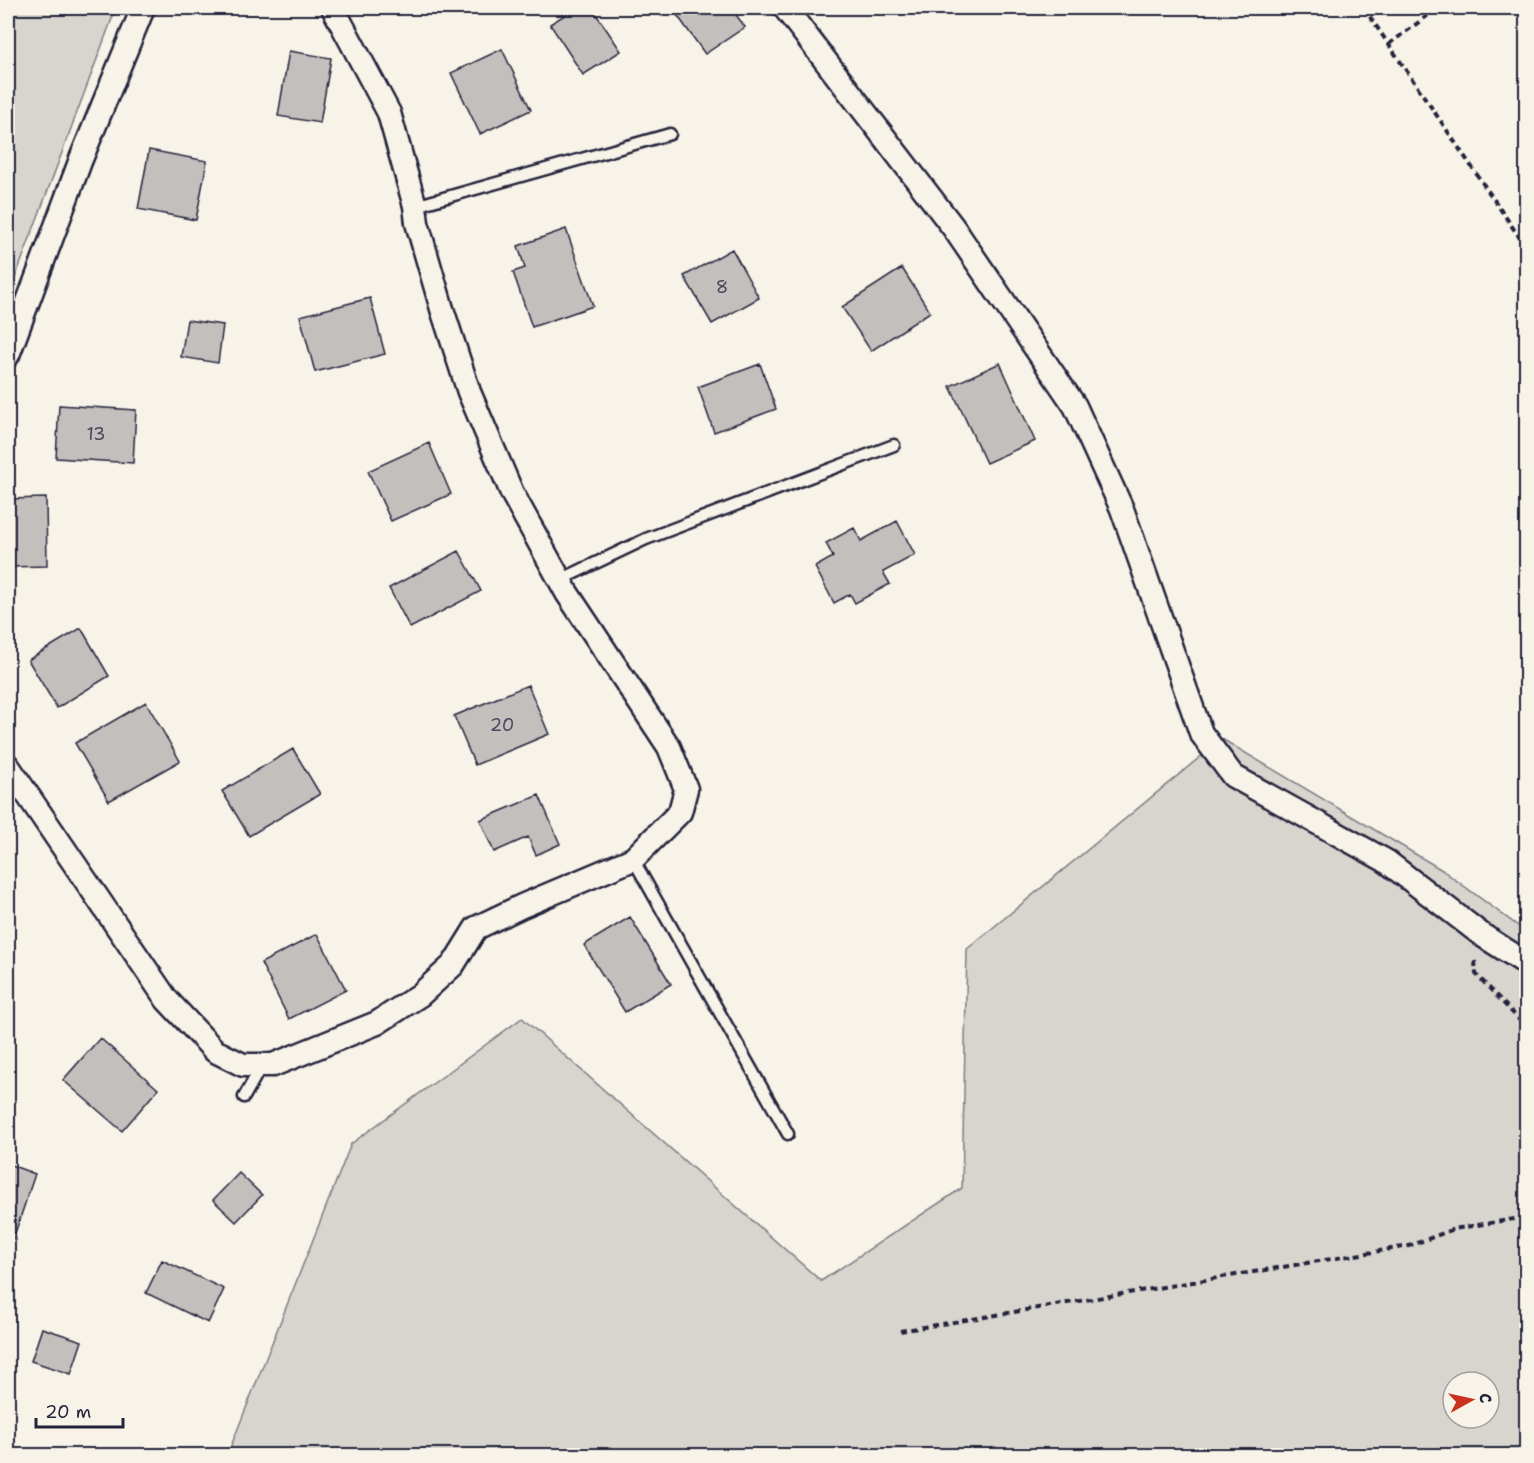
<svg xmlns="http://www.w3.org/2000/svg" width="1534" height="1463" font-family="'Shantell Sans',sans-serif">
	<rect width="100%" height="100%" fill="#f7f3e8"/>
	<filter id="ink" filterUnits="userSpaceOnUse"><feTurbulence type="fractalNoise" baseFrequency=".0167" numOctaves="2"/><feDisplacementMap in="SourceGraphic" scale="12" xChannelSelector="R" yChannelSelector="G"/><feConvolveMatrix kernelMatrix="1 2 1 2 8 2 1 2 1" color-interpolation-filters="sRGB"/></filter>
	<g filter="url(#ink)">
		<path fill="#d8d5cf" stroke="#7d7c85" stroke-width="1.5" fill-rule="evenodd" d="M8 8H116L8 297Z
			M1222 739 1442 870 1526 932V1455L227 1456 351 1144 522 1018 821 1281 962 1188 967 949ZM1453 1382H1489V1418H1453Z"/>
		<path fill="#c2bfbd" stroke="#22223b" stroke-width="1.5" d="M576 8H592L621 51 583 75 550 24Z
			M672 8H731L745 27 705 54Z
			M502 49 531 110 480 134 451 73Z
			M289 51 331 58 320 123 278 116Z
			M149 150 207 161 196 220 138 209Z
			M566 229 593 306 532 327 513 272 525 268 518 246Z
			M732 249 759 298 712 324 684 276Z
			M902 268 930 312 871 351 842 307Z
			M370 298 385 354 315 372 300 316Z
			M187 320 223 325 218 363 181 357Z
			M1000 363 1035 441 986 463 950 386Z
			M760 364 776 409 714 432 698 387Z
			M59 405 136 410 133 463 56 458Z
			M429 443 451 494 391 521 368 471Z
			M46 498 47 566 8 567V499Z
			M897 521 915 555 883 572 890 584 855 603 850 594 834 603 815 567 833 557 826 543 854 528 861 541Z
			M459 551 481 591 410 628 389 588Z
			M81 628 109 676 57 708 28 660Z
			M528 685 549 734 475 765 454 716Z
			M146 702 180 761 109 801 75 743Z
			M293 749 320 794 249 836 222 791Z
			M539 795 560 844 536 855 528 837 494 852 480 820Z
			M630 917 671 984 625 1012 584 945Z
			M317 934 346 990 289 1019 261 963Z
			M100 1038 158 1089 122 1131 63 1080Z
			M8 1164 35 1174 8 1254Z
			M239 1173 262 1195 236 1222 213 1200Z
			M162 1260 224 1289 208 1323 146 1293Z
			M42 1328 82 1341 71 1374 31 1361Z"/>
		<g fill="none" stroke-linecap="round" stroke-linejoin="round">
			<g stroke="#22223b" stroke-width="15">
				<path id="lane" d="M415 206 670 134
					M560 580 646 539 894 445
					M633 859 788 1134
					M244 1097 262 1065"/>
			</g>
			<g stroke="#22223b" stroke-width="27">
				<path id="street" d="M785 8 953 227 1075 406 1122 509 1201 733 1233 776 1386 861 1482 935 1526 963
					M8 355 81 159 143 8
					M8 766 167 1000 215 1051 243 1065H273L377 1023 420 995 453 965 476 928 522 906 633 859 680 812 686 789 669 747 567 593 512 493 469 392 442 309 417 223 415 206 389 113 333 8"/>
			</g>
			<path stroke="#22223b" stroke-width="4" stroke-dasharray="6 4.5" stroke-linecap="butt" d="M1364 8 1526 247
				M1389 44 1438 8
				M1475 961 1476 974 1526 1027
				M900 1331 1409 1246 1454 1229 1526 1217"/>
			<use href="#lane" stroke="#f7f3e8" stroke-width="10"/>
			<use href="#street" stroke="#f7f3e8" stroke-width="22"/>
		</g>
	</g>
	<g text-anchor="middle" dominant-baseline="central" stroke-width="6" stroke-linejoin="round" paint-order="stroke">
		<g font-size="18" fill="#4a495c">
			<text x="722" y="287">8</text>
			<text x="96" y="434">13</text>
			<text x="502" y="725">20</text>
		</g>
	</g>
	<rect width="1534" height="1463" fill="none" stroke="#f7f3e8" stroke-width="30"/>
	<rect x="15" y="15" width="1504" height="1433" fill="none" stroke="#22223b" stroke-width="2" filter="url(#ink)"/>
	<g transform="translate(1471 1400) rotate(82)"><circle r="28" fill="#f7f3e8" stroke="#a29fa3" stroke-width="1.5"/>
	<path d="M0-4.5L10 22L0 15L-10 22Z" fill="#c8321e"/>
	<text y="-9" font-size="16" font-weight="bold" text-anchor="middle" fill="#22223b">С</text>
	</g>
	<path d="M36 1418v9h87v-9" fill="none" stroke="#22223b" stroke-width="3"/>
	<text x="45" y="1418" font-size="18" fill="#22223b" stroke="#f7f3e8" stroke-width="4.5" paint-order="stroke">20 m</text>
</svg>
